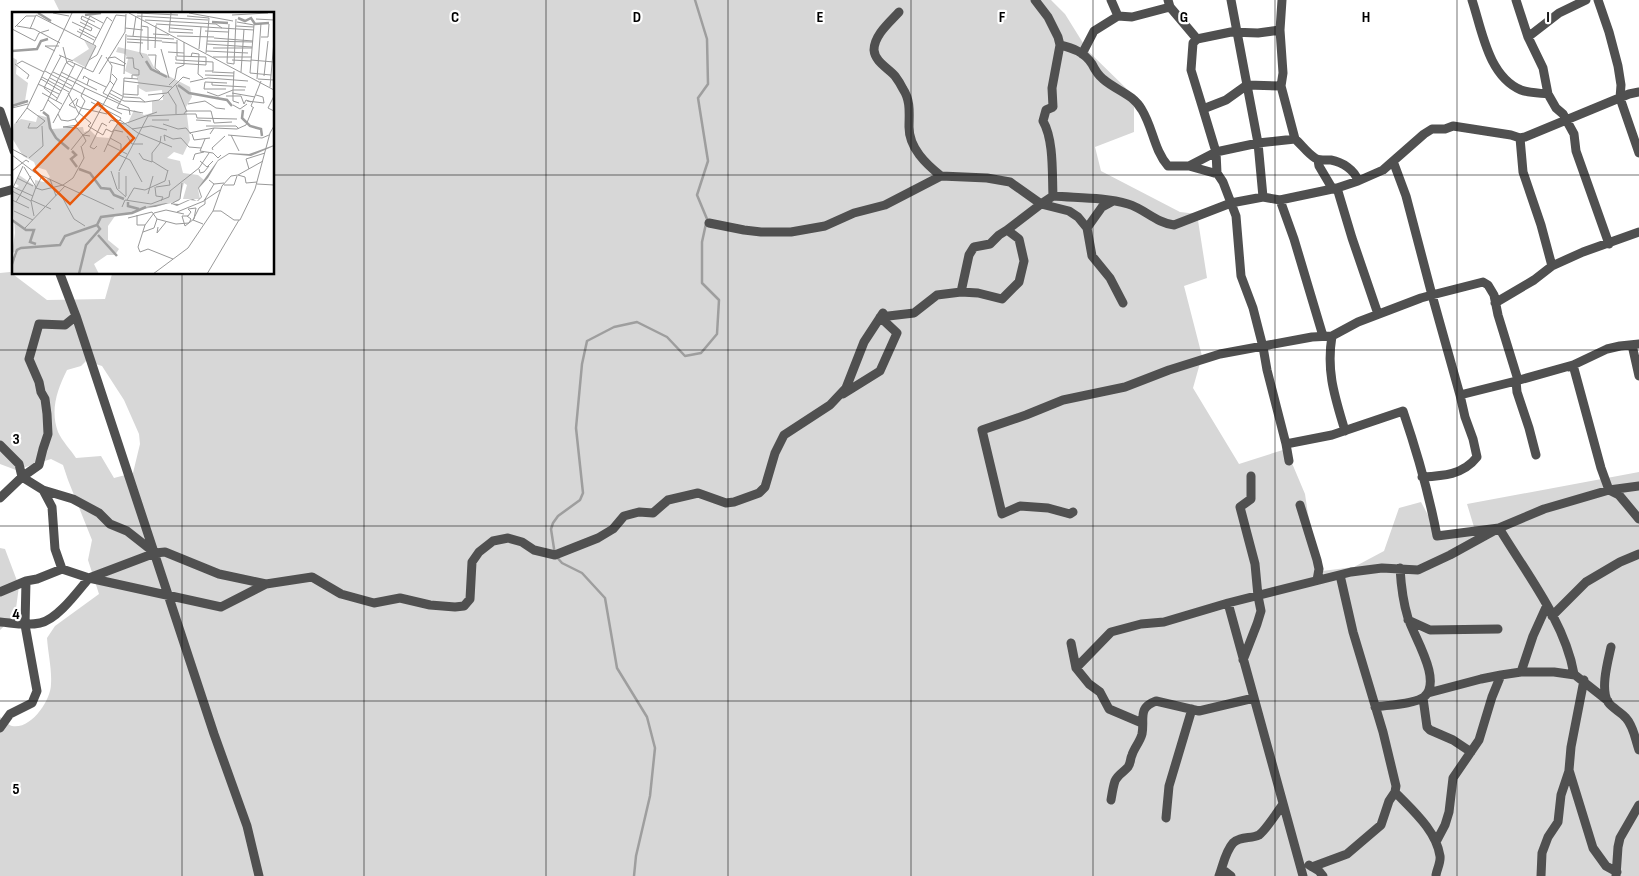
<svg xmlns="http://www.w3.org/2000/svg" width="1639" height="876" font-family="'Sofia Sans Condensed',sans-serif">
	<rect width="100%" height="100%" fill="#fff"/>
	<path fill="#d7d7d7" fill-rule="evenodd" d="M54 0H1051L1065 14 1088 51 1134 96V132L1095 147 1101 171 1180 212 1197 214 1207 278 1184 286 1202 356 1193 388 1239 464 1286 449 1305 494 1308 514 1322 571 1354 567 1384 551 1399 508 1421 502 1439 536 1474 527 1467 504 1639 472V876H0V717C4 720 8 725 12 726 31 730 51 700 51 684 52 669 48 653 47 638L55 626 99 594 88 560 92 540 68 480 63 465 51 459 16 470 0 464V273L10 272 47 300 105 299 112 274H274V14H61ZM86 361 102 366 124 400 139 434 140 444 133 473 114 478 101 456 76 458C71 450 62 441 58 432 50 410 57 390 67 370L81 366Z
		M0 548 5 549 19 586 15 616 0 630Z"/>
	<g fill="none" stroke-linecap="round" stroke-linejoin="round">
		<path stroke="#9e9e9e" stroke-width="2.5" d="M634 876 636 856 650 796 655 748 647 717 617 668 605 598 582 573 562 563 555 555 551 529 553 523 558 516 580 500 583 493 576 428 582 364 587 341 614 327 637 322 667 337 685 356 701 353 717 334 719 300 702 283V242L707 219 697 195 708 161 698 98 708 84 707 39 695 0"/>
		<path stroke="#505050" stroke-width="9" d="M1111 0 1118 16 1132 17 1170 7 1168 0
			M1282 0 1280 30 1283 73 1281 86 1295 139 1258 143 1216 152 1217 173 1223 182 1236 216 1241 276 1253 308 1263 347 1267 370 1286 444
			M1472 0C1482 30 1488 76 1521 90 1529 93 1539 93 1548 94L1556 108 1563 114 1574 134 1576 151 1609 244
			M1516 0 1528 37 1543 68 1548 94
			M1598 0 1609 32 1618 66 1621 85 1620 98 1639 153
			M1170 7 1197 39 1193 43 1191 70 1203 109 1226 100 1247 85 1231 0
			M899 12C890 22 874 35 874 50 875 62 888 68 895 76 898 80 901 85 903 89 911 101 909 114 909 127 909 148 926 164 941 176
			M1528 37 1559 13 1586 0
			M1197 39 1231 32 1258 33 1280 30
			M1060 45C1073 48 1084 52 1092 64 1095 70 1098 75 1103 79 1117 91 1133 94 1142 110 1153 128 1154 150 1168 166H1189L1214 173H1217
			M1082 54 1094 31 1118 16
			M0 111 14 151
			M1520 138 1523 172 1541 225 1552 266
			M1295 139C1302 145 1307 153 1315 158 1320 161 1326 160 1331 160 1342 162 1355 170 1358 181
			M1318 160 1319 166 1332 188
			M1393 161 1406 196 1432 295 1483 282 1488 285 1494 295 1498 315 1518 380
			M1189 166 1216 152 1203 109
			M1337 188 1352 238 1378 314
			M0 193 14 189
			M1053 196C1078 198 1104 197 1128 204 1145 209 1156 223 1174 225L1231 203 1263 197 1280 200 1337 188 1358 181 1383 170 1424 134 1432 129H1445L1453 126 1511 135 1520 138 1525 137 1629 94 1639 92
			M1263 197 1258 143 1247 85 1281 86
			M1280 200 1294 239 1323 336
			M709 223 744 230 761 232H791L825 226 854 213 885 205 941 176 987 178 1010 182 1041 204 1053 196C1052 174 1054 140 1043 121L1046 110 1053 107 1052 88 1060 45 1058 37 1048 17 1035 0
			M1087 228 1102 207 1113 201
			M60 274 76 316 214 734 247 826 259 876
			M961 292 969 255 974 247 990 244 999 235 1007 230
			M1495 303 1534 280 1552 266 1583 252 1639 232
			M1332 336C1326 372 1335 397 1345 431
			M1632 345 1639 376
			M1569 367 1607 349 1620 346 1639 344
			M1516 381 1573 365 1601 468 1609 490 1619 495 1639 519
			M843 394 880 371 897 333 880 317 914 313 937 295 961 292 978 293 1002 299 1019 282 1024 261 1019 239 1007 230 1041 204 1069 211 1078 217 1087 228 1092 256 1110 278 1123 303
			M0 445 19 464 22 477 43 490 73 499 99 513 110 524 127 531 155 553
			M1289 461 1286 444 1332 435 1403 411C1417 452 1429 494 1437 536L1499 528 1544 509 1609 490 1639 486
			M1422 477C1443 476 1463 475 1477 457L1473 439 1465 417 1460 395 1516 381 1517 392 1529 428 1536 455
			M43 490 52 507 55 549 62 569
			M0 498 22 477 39 465 43 449 48 434 47 414 45 399 41 392 39 382 29 359 39 324 65 325 76 316
			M1300 505 1317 560 1319 569 1317 580
			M1073 512 1070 514 1048 508 1020 506 1002 514 982 430 1026 415 1063 400 1125 387 1169 370 1220 354 1312 337 1332 336 1358 322 1421 298 1432 295 1460 395
			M0 592 26 581 37 579 62 569 89 578 155 553 165 552 219 574 266 584 312 577 341 594 374 603 400 598 430 605 455 607 464 606 470 599 472 562 479 552 493 541 508 538 522 542 534 550 555 555 598 538 613 529 624 516 639 512 653 513 668 500 698 493 726 503 734 502 759 493 765 487 775 453 784 435 830 405 846 388 864 342 883 313
			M1228 603 1303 876
			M1552 616 1586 582 1620 562 1639 554
			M1408 620 1430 630 1498 629
			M0 622C13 623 26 626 40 623 57 620 78 591 89 578L221 607 266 584
			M1071 643 1076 668 1089 684 1100 692 1109 709 1142 723
			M1611 647C1608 661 1600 689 1608 702 1612 708 1621 712 1626 718 1634 727 1635 739 1639 750
			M1243 660 1257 624 1261 611 1258 596 1255 564 1240 507 1251 499V476
			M1076 668 1111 632 1141 624 1164 622 1228 603 1351 572 1382 568 1418 570 1450 555 1499 528C1526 573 1565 622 1574 674
			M1521 672 1533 636 1547 605
			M1584 680 1571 747 1569 770 1593 848 1606 866 1617 872
			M1428 693 1481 679 1501 675 1521 672H1554L1575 675 1608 701
			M1423 698 1427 727 1430 730 1453 740 1471 752
			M1375 707C1388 705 1415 704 1424 697 1443 681 1414 637 1408 618 1403 602 1401 585 1400 568
			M0 728 10 714 32 703 37 691 25 625 26 581
			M1395 792C1412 810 1436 830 1440 856 1441 862 1437 869 1436 875
			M1111 800C1112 794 1113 787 1115 781 1118 774 1124 772 1128 767 1131 763 1130 759 1132 755 1134 748 1140 742 1142 734 1145 719 1137 708 1156 701L1199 711 1254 698
			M1166 818 1169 786 1192 709
			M1436 842 1445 825 1449 812 1453 778 1479 740 1492 697 1501 675
			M1309 865 1319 871 1323 876
			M1312 867 1347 854 1381 825 1389 801 1395 792 1396 786 1383 732 1353 632 1340 575
			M1222 869 1231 876
			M1219 876C1223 866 1225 852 1233 843 1240 836 1251 839 1259 835 1266 830 1278 811 1283 804
			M1541 876 1542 853 1548 837 1558 822 1561 795 1569 771
			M1616 876 1618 847 1620 838 1639 805"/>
	</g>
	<path fill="none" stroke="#000" stroke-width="1" stroke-opacity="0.55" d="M182 0V14M364 0V876M546 0V876M728 0V876M911 0V876M1093 0V876M1275 0V876M1457 0V876M0 175H14M274 175H1639M182 274V876M0 350H1639M0 526H1639M0 701H1639"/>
	<g transform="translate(12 12)">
		<rect width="262" height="262" fill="#fff"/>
		<path d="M72 28 84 35 73 55 60 48 77 37ZM106 35 135 42 143 57 178 75 180 85 174 95 178 128 171 143 162 140 155 146 168 149 171 161 186 163 192 168 186 177 188 187H171L175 173 172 171 167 189 103 204 96 214V228L107 237 103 243H95L82 252 87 262H0V244L3 248 6 239 0 241 3 221 0 178 7 174 3 171 7 163 23 174V168L32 170 38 165 34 158 24 155 22 150 11 144 0 126 2 112 9 107 24 110 26 103 38 106 40 117 71 115 72 120 78 118 85 125 97 126 106 109 115 113 122 98 132 103 140 101V89L151 88 150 78 134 80 127 76 125 65 113 59 116 47 113 42 104 40ZM0 45 5 48 4 62 16 71 13 89 0 94Z" fill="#d7d7d7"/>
		<path d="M262 133V134L239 144 217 142 206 149 196 166 187 176 190 185 186 189 178 188 165 194 157 191 143 195 129 196 154 191 167 192 176 188 181 187 185 189 189 185 186 176 206 148 217 141 237 142Z" fill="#9e9e9e"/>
		<path fill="none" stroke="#9e9e9e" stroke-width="2.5" d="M26 1 39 9M73 3 89 1M226 6 233 9 239 6 243 12 257 11M200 10 216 11M0 39 25 37 29 29 36 27M134 49 139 57 155 65M166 73 177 81 215 88 220 94M0 94 16 89M231 98 230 106 238 114 249 117 250 124M31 100 36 104 38 116 44 126 57 137M60 139 64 143 59 147 65 155M67 157 78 161 89 176 98 177 102 183 112 187M116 190V194L127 197M0 208 14 218H22L18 230 24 232M86 223 105 244M0 252 5 238 9 236 48 233 53 224 85 213 89 205 120 201 134 195M67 262 74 233 88 217 85 213"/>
		<path fill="none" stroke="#999" stroke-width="1" d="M41 1 57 4M117 1 262 78M125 1 166 3M130 1 128 41 131 46M159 1 157 20 181 21M177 1 221 9M220 3 256 1M125 4 196 8M175 4 197 6 194 41M69 7 88 17M69 7 70 4 83 10M244 7 262 8M133 8 204 12 210 16M60 10 79 19 80 16 68 10M225 10 242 13 238 61 259 63M144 12 242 18M217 12 215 51 222 52 224 7M5 14 22 17 48 31M129 14 136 15V38M224 14 242 15M3 15 14 4H23M113 16 131 18M158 16 181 18M0 17 23 29 27 21 37 18M18 17 24 3 84 34 73 56M67 17 84 26M65 19 82 28M193 19 216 20M141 22 157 23M115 24 162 27M121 24 124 4M165 24 202 25M68 25 78 4 91 11M249 25H256L257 12M202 26 241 29M115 27 150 29M195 29 241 30M115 30 131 31M150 30 165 31M81 32 95 5 100 9M195 32 240 35M51 35 55 51 61 55M143 36 144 13M201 36H240M149 37 157 66M187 37 189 15M43 39 33 34H47M194 39 236 41M156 40 172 41M47 43 61 49M136 43H144L143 56 148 60M164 44V48L201 50M94 45 100 54 98 69 102 73M179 45 180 41 187 42 186 62 191 66M201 45H240M96 46 103 45 114 52M114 46H121L122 56 127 58V63H120V66M77 48 85 43 104 3 114 4M220 48 239 49M239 48 262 50M98 50 113 54M163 51 194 53V45L165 44V28M3 52 17 63 15 67M5 52 10 49 32 60M33 59 60 74M193 59H201V50M41 60 62 70M49 60 85 78M200 60 222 61M229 60 232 17M87 62 113 20 114 2M112 62 114 22M193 63 222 64M252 64 256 29M30 65 57 80M38 66 59 77M29 67 49 79M71 67 72 64 77 67 75 73M77 67 94 75M245 67 249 11M246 67 262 68M98 69 91 81 108 90M112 69 160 75M62 70 73 76 69 84 73 89 67 101 79 111 76 114 91 123M178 70 196 66 236 69M200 70V73L234 75M26 72 47 82M157 73 163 67 165 56 172 53V30M164 73 175 100M258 75 262 29M59 76 110 102M73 76 117 96 118 103M214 77H192L193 70 215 71M99 78 112 85 128 86 133 90M156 80 164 93V102M195 80 206 84 221 78 222 59M30 81 50 92M97 81 112 89 133 90 147 88 152 83M220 81 243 85M111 82 126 83V73M136 83 155 81 171 65 178 67M111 84 112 66 126 67M214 84H229L232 92 234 88 239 90M262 84 256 96 262 99M111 85 105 96 131 101M45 86 32 76 49 44M66 87 64 93 69 96 95 102M36 88 48 98M44 89 63 52M235 89 252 91 251 85 244 83M79 90 109 106 107 109 100 105M227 91 221 89V78H233M176 92 193 89 204 96 213 97M221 93 228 97 235 92M0 96 16 92M15 96 33 109 25 116H16L18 111M63 96 57 93 65 86M242 96 239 94 249 69M28 99 31 98 54 51 57 49 81 60 90 43M46 102 49 108 56 109 63 107 67 102 56 81M172 102 174 99H199L202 111 220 110M136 104 176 102H184L185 106 225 107M108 108 126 121 160 135M140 108H157M184 108 199 109M4 111 15 96 60 1M41 111 71 56M97 111 99 108 112 112 145 100M151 112 166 117 174 116 179 122M194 114H224L227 117M120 117 139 114 155 118M177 121 202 116M180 122 182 128 198 126M198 122 202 116 225 117 234 113 241 96M71 123 77 119 105 67 100 62M91 123 94 117 100 120 107 110M216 123 250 126 257 123M219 123 227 139M115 124 120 132H131M98 126 109 132V138M193 127 188 139 201 141 206 146 209 143M153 129 152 123 161 127 169 126 177 135 189 136M95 132 115 142M70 134 74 129 71 123 78 124M85 134 82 137 78 135 90 111 95 114M0 137 15 145M59 138 71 123 65 116 51 115 67 113 63 107M201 138 200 136 213 124M92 140 102 118 111 120M127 141 131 147 140 150V141L148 131 149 124M105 142 118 148 130 170M0 143 22 160 102 197M17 146 31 134 30 114M181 148 183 142 192 140M140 149 156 159M188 149 195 155 201 149M12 155 24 175 19 189 22 204M187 157 188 161 192 160 197 154M237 157 234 147 253 141M0 159 14 148 17 150M99 159 105 177 114 185M107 159 136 104M107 160V177M226 163 233 165 234 171 245 170M30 164 24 176 30 178 51 173 61 166 72 146 69 134M5 166 21 174M38 167 44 184M197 168 202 172 212 171M245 172 262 173M212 173H222L225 164M1 175 21 184M143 175 144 184 151 185 149 189M144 175 158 173 157 168M0 178 11 154M0 179 19 189M48 181 62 207 73 214M136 182 141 164M114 184V164M0 188 17 196M19 188 39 197M115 188 122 176 133 178 153 169 156 158M193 188 208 178M4 190 19 164M159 192 168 187 170 171M110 195 113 188 139 192 157 185 158 179 187 156 197 141M184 196 182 207 173 214 170 204H176L179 200 176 197ZM2 199 21 208M201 199 210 174 219 164 226 163 251 149M165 200 192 189 202 172M125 203V213H133M116 206 140 200 145 207 164 212 177 211 179 207 175 204M191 212 181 208 187 196 193 192V187M146 215 145 221 154 210M13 216 53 174M131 220 142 216 145 207M161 247 136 237 128 240 126 235 133 213 142 201 154 198 172 202M141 262 176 236 201 199H209L222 208H228L243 177 258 121 262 114M195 262 227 208"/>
		<path fill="#e8590c" fill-opacity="0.15" stroke="#e8590c" stroke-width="2.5" d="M86 91 122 126 58 192 22 158Z"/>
		<rect width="262" height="262" fill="none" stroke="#000" stroke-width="2.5"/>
	</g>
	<g font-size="16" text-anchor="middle" font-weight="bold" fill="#000" stroke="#fff" stroke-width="4.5" stroke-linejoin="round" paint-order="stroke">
		<text x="455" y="22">C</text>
		<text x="637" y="22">D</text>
		<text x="820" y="22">E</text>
		<text x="1002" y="22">F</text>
		<text x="1184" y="22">G</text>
		<text x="1366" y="22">H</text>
		<text x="1548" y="22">I</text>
		<text x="16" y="444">3</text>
		<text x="16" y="619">4</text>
		<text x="16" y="794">5</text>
	</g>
</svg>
